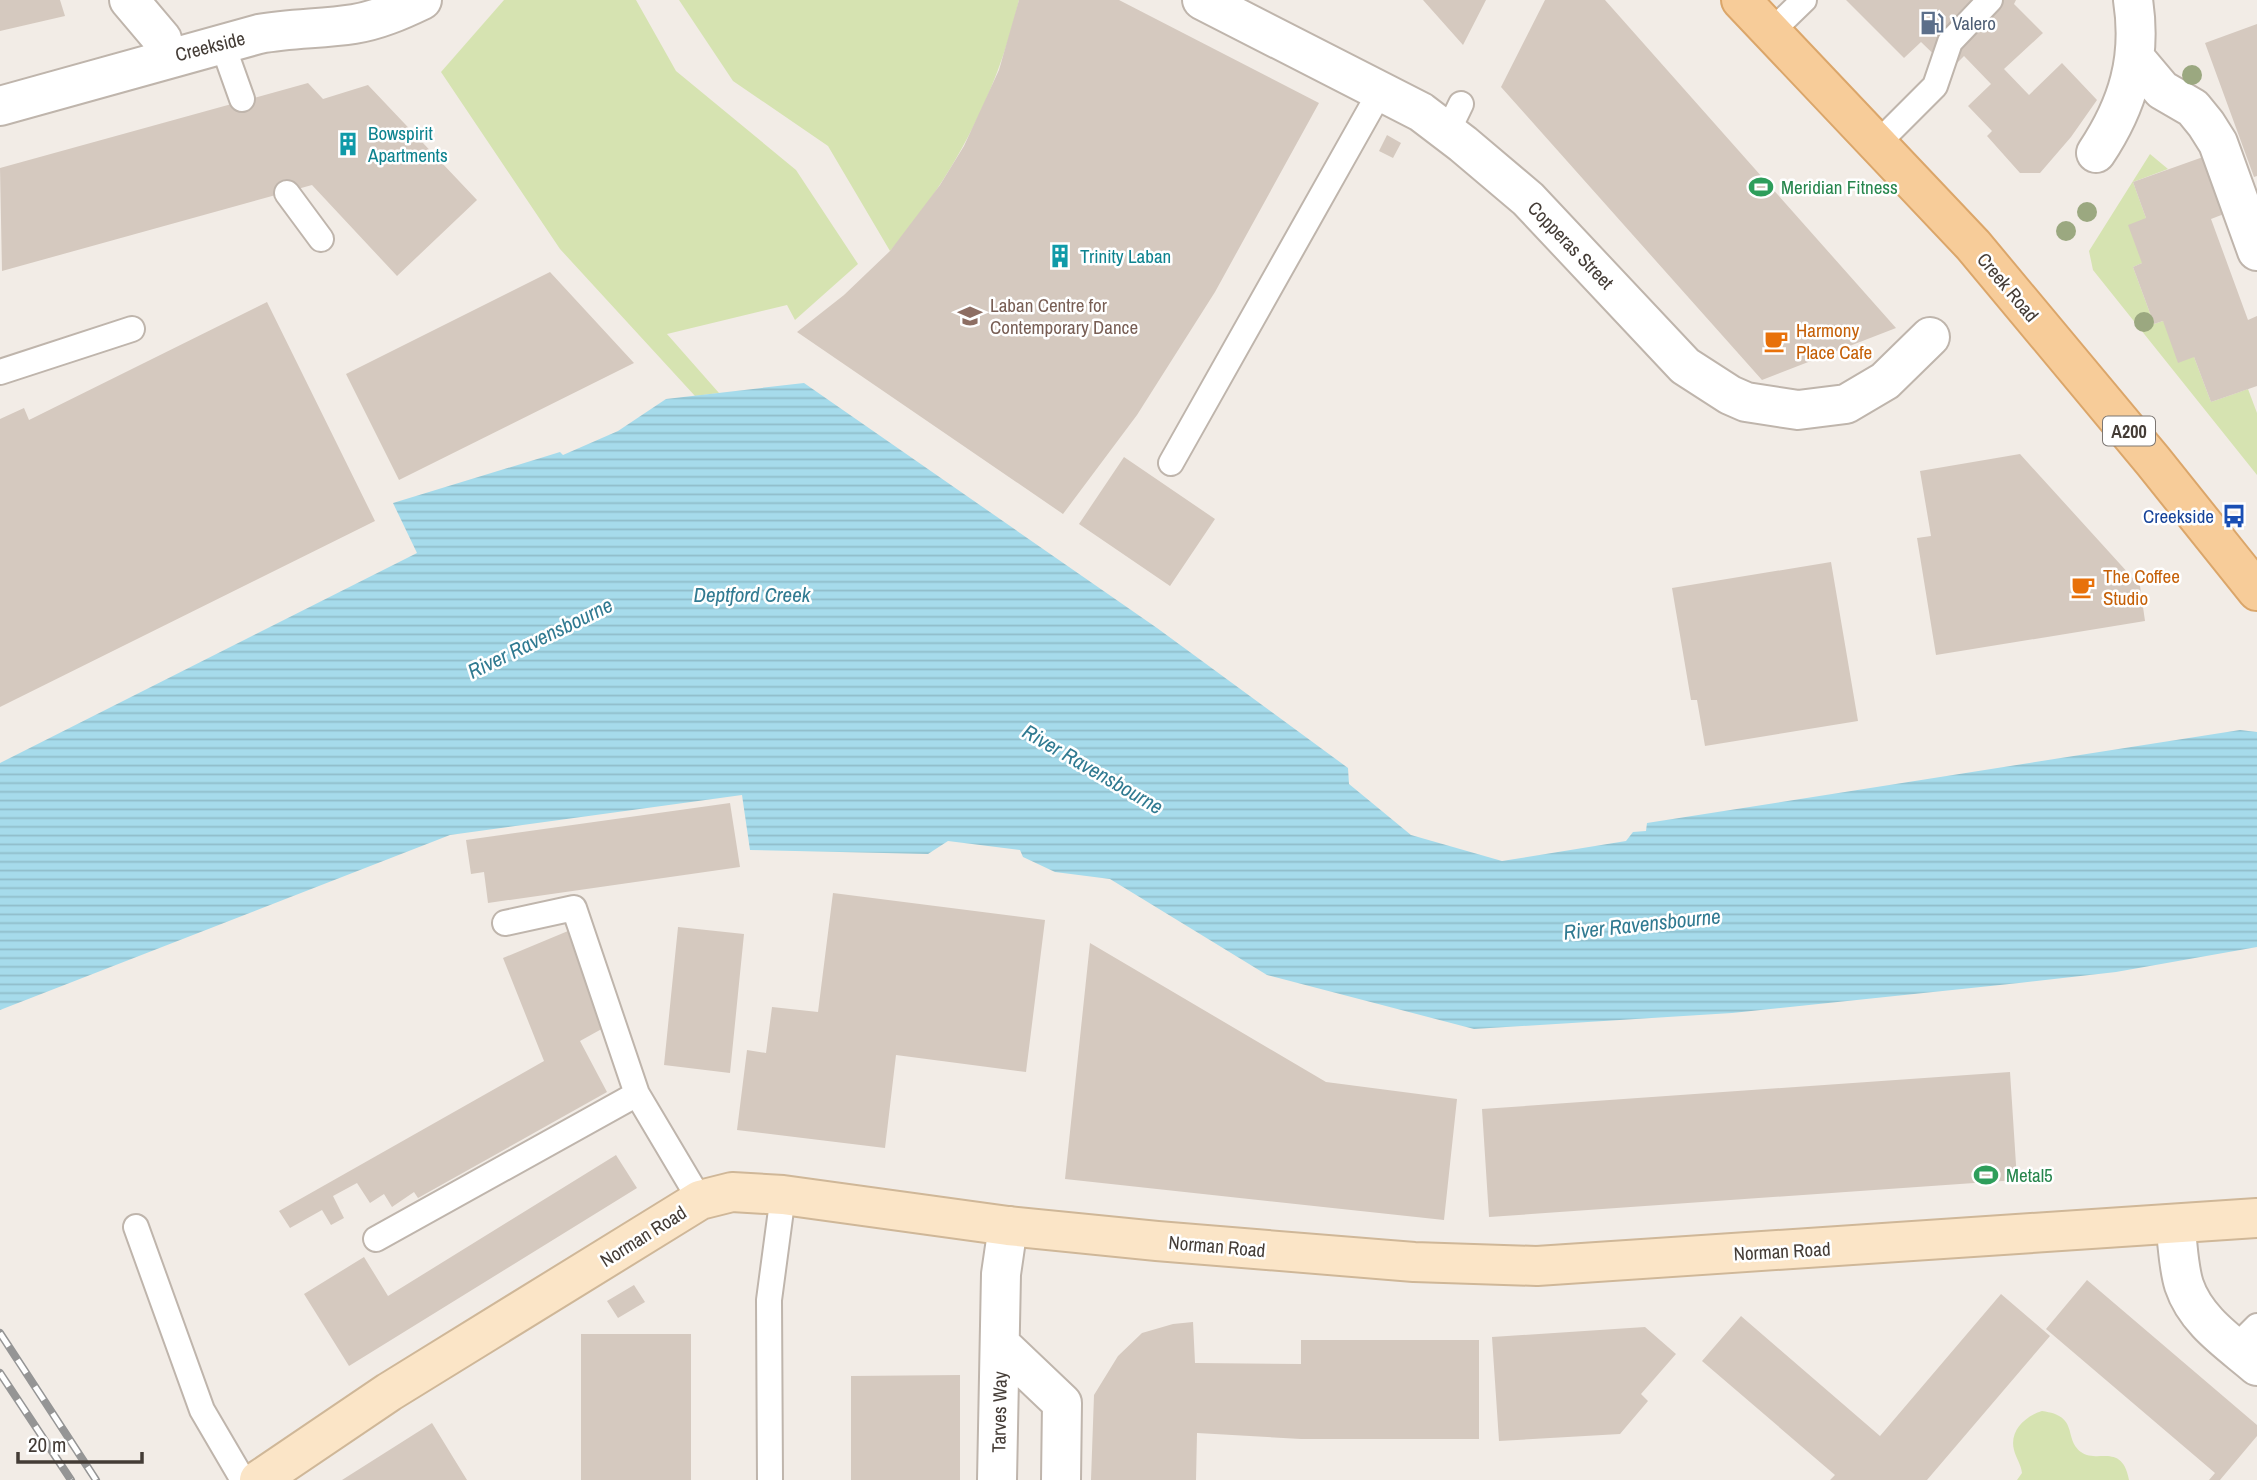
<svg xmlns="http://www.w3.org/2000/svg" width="2257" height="1480" font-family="'Archivo Narrow',sans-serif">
	<defs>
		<pattern id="water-rules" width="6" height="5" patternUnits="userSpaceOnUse" patternTransform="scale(1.75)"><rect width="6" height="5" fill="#a6dbeb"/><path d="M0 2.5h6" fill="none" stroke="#90bdca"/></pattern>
	</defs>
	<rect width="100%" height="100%" fill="#f2ece6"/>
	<path fill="#d6e3b1" d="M504 0H636L676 71 796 170 858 264 795 320 787 305 667 334 719 393 695 396 560 249 441 72Z
		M679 0H1019C997 94 953 178 890 251L828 146 733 81Z
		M2150 154 2168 169 2133 182 2146 218 2142 263 2133 267 2154 324 2163 321 2194 357 2211 402 2248 389 2257 413V475L2093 270 2089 251Z
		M2042 1411C2080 1416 2063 1438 2081 1452 2097 1464 2122 1442 2129 1480H2017L2022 1473C2021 1464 2016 1458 2014 1450 2009 1431 2025 1416 2042 1411Z"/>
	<path fill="url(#water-rules)" d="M804 383 1157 628 1348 768 1349 784 1411 835 1502 861 1626 841 1633 832 1646 831 1647 823 2240 730 2257 732V947L2116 972 2019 983 1732 1013 1474 1029 1267 975 1110 879 1055 872 1023 857 1020 850 948 841 928 854 750 850 742 795 450 835 0 1010V763L417 553 393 503 560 452 563 455 618 431 666 399Z"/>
	<path fill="#d5c9bf" d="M0 0H60L65 16 0 31Z
		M1019 0H1119L1319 103 1215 292 1137 415 1063 514 797 332 844 295 890 251 940 185 964 146 999 70Z
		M1423 0H1486L1463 45Z
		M1545 0H1605L1896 328 1762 380 1501 87Z
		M1846 0H2016L2014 4 2043 33 2004 69 2029 95 2062 63 2097 100 2071 137 2040 173H2020L1987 136 1992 131 1968 106 1991 84 1964 56 1950 70 1921 42 1904 58Z
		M2257 24V176L2254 177 2205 43Z
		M308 83 323 99 368 85 477 200 397 276 312 185 2 271 0 168Z
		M1387 135 1401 143 1393 158 1379 151Z
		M2203 157 2224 214 2211 219 2248 320 2257 316V386L2211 402 2194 357 2178 363 2163 321 2154 324 2133 267 2142 263 2128 225 2146 218 2133 182Z
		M550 272 634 363 399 480 346 374Z
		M267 302 375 521 0 707V419L24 408 29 420Z
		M2020 454 2140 586 2145 621 1936 655 1917 538 1931 536 1920 471Z
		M1124 457 1215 519 1170 586 1079 524Z
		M1831 562 1858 721 1705 746 1697 700H1691L1672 588Z
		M730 803 740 867 488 903 484 872 471 874 466 840Z
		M833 893 1045 920 1026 1072 896 1055 885 1148 737 1130 747 1050 766 1053 772 1007 818 1012Z
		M678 927 744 934 730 1073 664 1065Z
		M568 931 607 1026 580 1041 607 1092 418 1198 414 1192 392 1207 384 1194 370 1203 357 1183 333 1196 344 1218 331 1225 322 1210 290 1228 279 1211 544 1061 503 958Z
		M1090 943 1326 1082 1457 1099 1444 1220 1065 1179Z
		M2010 1072 2017 1180 1489 1217 1482 1109Z
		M616 1155 637 1188 349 1366 304 1294 364 1257 388 1296Z
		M2087 1280 2257 1425V1436L2220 1480H2209L2215 1473 2046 1329Z
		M634 1285 645 1302 618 1318 607 1301Z
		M2001 1294 2050 1336 1927 1480H1830L1835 1475 1702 1361 1741 1316 1880 1436Z
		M1193 1322 1195 1363 1301 1364V1340H1479V1439H1301L1197 1433 1196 1480H1091L1094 1395 1118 1356 1142 1333 1173 1324Z
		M1645 1327 1676 1354 1641 1394 1648 1401 1620 1434 1499 1441 1492 1337Z
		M581 1334H691V1480H581Z
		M960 1375V1480H851V1376Z
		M432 1423 467 1480H342Z"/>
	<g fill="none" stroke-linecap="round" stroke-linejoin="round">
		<g stroke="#bfb5ac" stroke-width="28">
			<path id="lane" d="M1771 32 1804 0
				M222 43 242 99
				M1447 133 1461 104
				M1876 145 1935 86 1950 42 1990 0
				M287 193 321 239
				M0 372 132 329
				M1171 463 1380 92
				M505 923 574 908 637 1094
				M136 1227 202 1410 243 1480
				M376 1239 637 1094 700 1200
				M2235 1348 2257 1326
				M770 1480 769 1300 783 1195"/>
		</g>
		<g stroke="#bfb5ac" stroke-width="42">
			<path id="street" d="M129 0 162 39 166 58
				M1202 0 1421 112 1463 144 1528 199 1685 366 1730 395 1746 402 1798 410 1846 404 1885 381 1930 337
				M2135 58 2162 90 2193 108 2206 124 2218 143 2257 251
				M0 106 259 34C291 28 322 29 354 24 378 20 399 11 422 0
				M2096 153C2128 105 2142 58 2133 0
				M2175 1224C2178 1243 2178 1266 2184 1285 2196 1321 2229 1342 2257 1366
				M1000 1344 1062 1403 1061 1480
				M997 1480 1001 1274 1008 1226"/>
		</g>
		<g stroke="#cfb798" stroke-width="42">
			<path id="secondary" d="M259 1480 389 1392 700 1200 732 1192 783 1195 1008 1226 1157 1241 1414 1262 1537 1266 2257 1218"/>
		</g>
		<g stroke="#dba66a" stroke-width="42">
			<path id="primary" d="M1741 0 1973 245 2153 461 2257 591"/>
		</g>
		<use href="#lane" stroke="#fff" stroke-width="24"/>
		<use href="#street" stroke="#fff" stroke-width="38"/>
		<use href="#secondary" stroke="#fbe5c7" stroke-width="38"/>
		<use href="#primary" stroke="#f7cc99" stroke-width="38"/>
		<g stroke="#959595" stroke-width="8">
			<path id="rail" d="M0 1333 96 1480
				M0 1373 71 1480"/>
		</g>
		<use href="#rail" stroke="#fff" stroke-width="5" stroke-dasharray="16" stroke-linecap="butt"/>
	</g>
	<g fill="#9ba880">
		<circle cx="2192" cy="75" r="10"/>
		<circle cx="2087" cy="212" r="10"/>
		<circle cx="2066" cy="231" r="10"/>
		<circle cx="2144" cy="322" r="10"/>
	</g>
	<defs>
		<g id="fuel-bare" transform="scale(1.89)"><path d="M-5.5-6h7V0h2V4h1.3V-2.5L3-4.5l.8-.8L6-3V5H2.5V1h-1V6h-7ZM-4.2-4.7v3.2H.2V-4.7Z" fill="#5c6f8a" stroke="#fff" stroke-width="2.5" paint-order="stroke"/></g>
		<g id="building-bare" transform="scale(1.89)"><path d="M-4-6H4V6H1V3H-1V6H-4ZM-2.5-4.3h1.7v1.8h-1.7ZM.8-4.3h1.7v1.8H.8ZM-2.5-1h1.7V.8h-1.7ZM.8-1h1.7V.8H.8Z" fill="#0f9aa8" stroke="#fff" stroke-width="2.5" paint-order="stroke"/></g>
		<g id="stadium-bare" transform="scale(1.89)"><path d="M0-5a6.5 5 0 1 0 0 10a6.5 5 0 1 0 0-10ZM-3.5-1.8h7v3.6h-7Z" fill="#2e9e5b" stroke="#fff" stroke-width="2.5" paint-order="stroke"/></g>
		<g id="university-bare" transform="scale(1.89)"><path d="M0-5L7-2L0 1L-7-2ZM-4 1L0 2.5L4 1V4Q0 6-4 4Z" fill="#8d6e63" stroke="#fff" stroke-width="2.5" paint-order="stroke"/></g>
		<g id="cafe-bare" transform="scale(1.89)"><path d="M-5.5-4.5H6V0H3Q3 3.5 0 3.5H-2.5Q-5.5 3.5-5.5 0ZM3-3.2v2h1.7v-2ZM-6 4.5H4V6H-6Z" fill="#e8710a" stroke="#fff" stroke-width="2.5" paint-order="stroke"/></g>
		<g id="bus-bare" transform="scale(1.89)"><path d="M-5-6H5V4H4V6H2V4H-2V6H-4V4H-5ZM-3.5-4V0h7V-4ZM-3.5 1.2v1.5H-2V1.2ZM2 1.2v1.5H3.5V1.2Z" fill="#1a4fb4" stroke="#fff" stroke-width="2.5" paint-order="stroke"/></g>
	</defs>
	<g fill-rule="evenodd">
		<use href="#fuel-bare" x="1932" y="23"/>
		<use href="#building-bare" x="348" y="144"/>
		<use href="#stadium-bare" x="1761" y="187"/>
		<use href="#building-bare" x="1060" y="256"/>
		<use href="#university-bare" x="970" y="316"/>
		<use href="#cafe-bare" x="1776" y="341"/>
		<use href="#bus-bare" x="2234" y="516"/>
		<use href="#cafe-bare" x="2083" y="587"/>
		<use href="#stadium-bare" x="1986" y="1175"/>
	</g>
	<g text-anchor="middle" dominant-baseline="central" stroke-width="5" stroke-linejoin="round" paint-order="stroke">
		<rect fill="#fff" stroke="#7c7672" stroke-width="2" x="2103" y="416.5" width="52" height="29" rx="5"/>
		<g font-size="18" font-weight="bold" fill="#443c36">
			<text x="2129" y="431">A200</text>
		</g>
		<g font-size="19" fill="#4e5e75" stroke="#fff" text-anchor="start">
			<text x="1952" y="23">Valero</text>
		</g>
		<g font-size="19" fill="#443c36" stroke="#fff">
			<text transform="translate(210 46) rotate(-14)">Creekside</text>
			<text transform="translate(1571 245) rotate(46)">Copperas Street</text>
			<text transform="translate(2008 287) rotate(50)">Creek Road</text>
			<text transform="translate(643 1236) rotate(-32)">Norman Road</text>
			<text transform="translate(1217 1246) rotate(5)">Norman Road</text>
			<text transform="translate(1782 1251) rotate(-3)">Norman Road</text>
			<text transform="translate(999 1412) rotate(-89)">Tarves Way</text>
		</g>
		<g font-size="19" fill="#0d838f" stroke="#fff" text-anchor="start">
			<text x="368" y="133">Bowspirit<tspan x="368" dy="22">Apartments</tspan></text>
			<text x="1080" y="256">Trinity Laban</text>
		</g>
		<g font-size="19" fill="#27864d" stroke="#fff" text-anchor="start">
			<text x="1781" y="187">Meridian Fitness</text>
			<text x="2006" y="1175">Metal5</text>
		</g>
		<g font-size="19" fill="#785e54" stroke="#fff" text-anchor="start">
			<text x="990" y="305">Laban Centre for<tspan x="990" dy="22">Contemporary Dance</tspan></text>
		</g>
		<g font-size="19" fill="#c56008" stroke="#fff" text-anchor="start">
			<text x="1796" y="330">Harmony<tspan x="1796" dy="22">Place Cafe</tspan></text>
			<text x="2103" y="576">The Coffee<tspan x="2103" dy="22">Studio</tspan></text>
		</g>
		<g font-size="19" fill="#164399" stroke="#fff" text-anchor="end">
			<text x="2214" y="516">Creekside</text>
		</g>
		<g font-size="21" font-style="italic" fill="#307a91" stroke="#fff">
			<text x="752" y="594">Deptford Creek</text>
			<text transform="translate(540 638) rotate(-26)">River Ravensbourne</text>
			<text transform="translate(1093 769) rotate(30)">River Ravensbourne</text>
			<text transform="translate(1642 924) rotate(-6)">River Ravensbourne</text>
		</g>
	</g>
	<path d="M18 1452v10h124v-10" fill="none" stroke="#443c36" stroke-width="3.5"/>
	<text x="28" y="1452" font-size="21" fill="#443c36" stroke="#ffffff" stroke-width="5" paint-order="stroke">20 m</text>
</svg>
